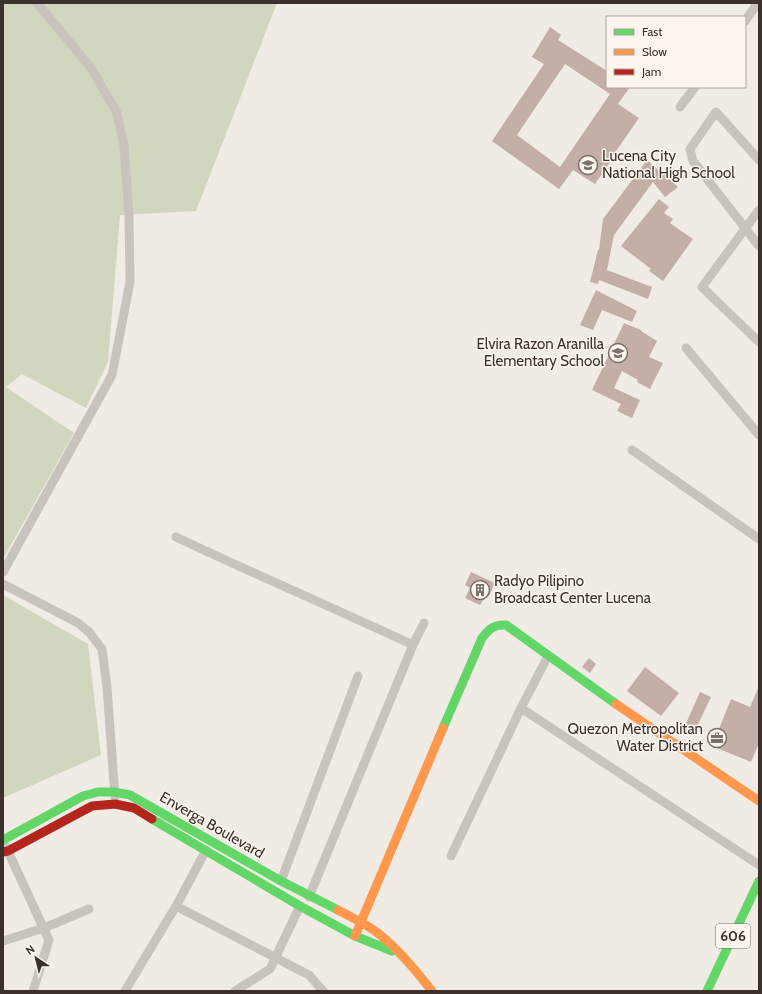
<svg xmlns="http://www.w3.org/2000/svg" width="762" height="994" font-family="Cabin,sans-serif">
	<rect width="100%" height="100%" fill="#f0ebe5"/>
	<path fill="#d1d6bf" d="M3 3H277L196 211 120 215 108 362 86 408 22 374 6 387 74 433 3 559Z
		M3 595 88 644 101 755 3 798Z"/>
	<path fill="#c3afa7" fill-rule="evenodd" d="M550 27 561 35 558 40 607 71V87H630L618 104 639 118 612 157 613 158 595 184 573 170 559 189 492 141 544 64 532 57ZM565 64 610 94 560 167 517 135Z
		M647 160 664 175 665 174 678 187 665 197 653 182 614 235 607 270 652 287 648 299 599 280 598 284 590 282 598 250H599L603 219Z
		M659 199 669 207 664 213 673 219 670 223 693 239 663 281 649 271 651 269 621 246Z
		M596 290 637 311 632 322 602 310 593 330 580 325Z
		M624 323 641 330V331L657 341 649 357 663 363 650 389 637 382 638 380 622 371 614 388 640 400 632 418 617 411 621 404 592 390Z
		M471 572 495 583 489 596 486 595 480 605 465 598 470 588 465 585Z
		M589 658 596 664 590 673 582 667Z
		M645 667 679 693 661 716 627 691Z
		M759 686V743L751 762 712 746 731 699 750 707Z
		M700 692 711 697 693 735 683 730Z"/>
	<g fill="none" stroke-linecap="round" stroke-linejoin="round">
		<path stroke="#c9c3be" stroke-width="9" d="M745 21 758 3
			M680 107 695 87
			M759 160 716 112 690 149 693 161 759 246
			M759 210 702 287 759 342
			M686 348 759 435
			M632 450 759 539
			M176 537C254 574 334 608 413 645
			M3 572 112 375 130 282 129 214 124 146 117 113 91 68 37 3
			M3 584 78 623 89 632 102 649 107 687 115 797
			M521 708 759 865
			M6 847 49 940 33 991
			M206 850 176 906 309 975 323 991
			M451 856 521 708 548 656
			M281 881 358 676
			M309 897 413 645 424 623
			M3 941 44 928 89 909
			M125 991 176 906
			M235 991 270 969 300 906"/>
		<path stroke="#63d668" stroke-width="9" d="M443 728 482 638C489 629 494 624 506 625L616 704
			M152 819 300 906 355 936 392 951
			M3 840 83 796 98 792H114L130 795 281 881 338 910
			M707 991 759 881"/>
		<path stroke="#ff974d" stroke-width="9" d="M616 704 759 801
			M338 910C351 917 367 924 379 934 399 950 416 971 432 991
			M355 936 443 728"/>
		<path stroke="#b3261e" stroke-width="9" d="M3 852 8 851 92 806 115 804 134 808 152 819"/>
	</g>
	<defs>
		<g id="school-ring" transform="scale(1)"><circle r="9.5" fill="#fbf5ee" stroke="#7a716c" stroke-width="1.5"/><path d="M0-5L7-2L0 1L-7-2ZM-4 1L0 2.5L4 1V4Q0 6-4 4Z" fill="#7a716c"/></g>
		<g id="building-ring" transform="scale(1)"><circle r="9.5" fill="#fbf5ee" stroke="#7a716c" stroke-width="1.5"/><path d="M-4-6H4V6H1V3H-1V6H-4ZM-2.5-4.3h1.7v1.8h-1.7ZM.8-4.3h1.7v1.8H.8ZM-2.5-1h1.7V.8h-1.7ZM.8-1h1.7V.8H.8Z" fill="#7a716c"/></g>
		<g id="office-ring" transform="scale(1)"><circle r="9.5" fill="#fbf5ee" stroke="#7a716c" stroke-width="1.5"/><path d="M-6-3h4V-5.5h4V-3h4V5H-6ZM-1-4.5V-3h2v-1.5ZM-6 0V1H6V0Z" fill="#7a716c"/></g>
	</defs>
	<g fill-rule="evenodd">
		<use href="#school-ring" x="588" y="165"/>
		<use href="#school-ring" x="618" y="353"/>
		<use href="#building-ring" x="480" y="590"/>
		<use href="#office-ring" x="717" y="738"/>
	</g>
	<g text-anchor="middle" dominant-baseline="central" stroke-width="3" stroke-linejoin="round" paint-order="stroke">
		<rect fill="#fbf5ee" stroke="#756b66" stroke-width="1" x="716" y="924" width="34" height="24" rx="3"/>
		<g font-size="14" font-weight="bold" fill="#3b302b">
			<text x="733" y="936">606</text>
		</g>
		<g font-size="15" fill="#3b302b" stroke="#fbf5ee" text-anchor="start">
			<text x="602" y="156">Lucena City<tspan x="602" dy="17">National High School</tspan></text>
			<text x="604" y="344" text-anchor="end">Elvira Razon Aranilla<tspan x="604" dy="17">Elementary School</tspan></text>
			<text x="494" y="581">Radyo Pilipino<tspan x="494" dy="17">Broadcast Center Lucena</tspan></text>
			<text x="703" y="729" text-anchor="end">Quezon Metropolitan<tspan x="703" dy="17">Water District</tspan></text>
		</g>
		<g font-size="15" fill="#3b302b" stroke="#fbf5ee">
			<text transform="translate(212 825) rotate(30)">Enverga Boulevard</text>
		</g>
	</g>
	<rect width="762" height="994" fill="none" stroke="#3b302b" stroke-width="8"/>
	<rect x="606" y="16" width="140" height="72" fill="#fbf5ee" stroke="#aea6a0"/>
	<rect x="614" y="29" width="20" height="6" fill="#63d668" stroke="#aea6a0"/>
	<text x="642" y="36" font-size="12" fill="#3b302b">Fast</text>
	<rect x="614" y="49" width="20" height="6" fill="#ff974d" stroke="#aea6a0"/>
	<text x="642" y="56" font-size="12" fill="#3b302b">Slow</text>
	<rect x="614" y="69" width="20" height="6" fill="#b3261e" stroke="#aea6a0"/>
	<text x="642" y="76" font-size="12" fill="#3b302b">Jam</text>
	<g transform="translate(36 958) rotate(325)" stroke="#fbf5ee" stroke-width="3" paint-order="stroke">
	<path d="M0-3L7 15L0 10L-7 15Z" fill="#3b302b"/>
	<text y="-6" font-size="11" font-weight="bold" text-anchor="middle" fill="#3b302b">N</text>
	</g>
</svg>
